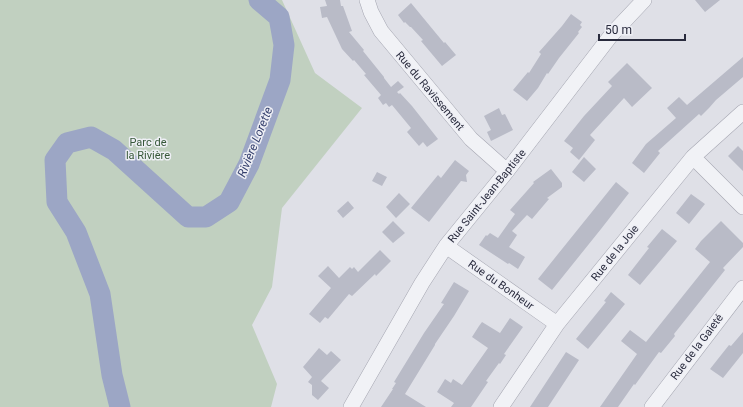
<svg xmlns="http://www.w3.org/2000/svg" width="743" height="407" font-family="Roboto,sans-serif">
	<rect width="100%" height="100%" fill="#dfe0e7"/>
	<path fill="#c1d0c0" d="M0 0H282L315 73 362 108 282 208 272 287 252 325 277 384 271 407H0Z"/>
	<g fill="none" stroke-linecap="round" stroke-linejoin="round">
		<path stroke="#9ca6c5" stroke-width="21" d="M120 407 112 375 100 294 76 232 57 202 55 160 67 143 91 137 114 150 188 217H206L229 202 249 164 280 80 284 45 279 17 259 0"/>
	</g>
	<path fill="#b9bbc7" d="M325 0H340L341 6H343L352 31 349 32 364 50 363 51 384 77V78L391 87 398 81 404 87 397 92 399 94 400 93 412 106 438 139 427 147 423 142 419 146 407 132 411 128 392 105 389 107 386 103 383 105 378 98 381 95 364 75 366 74 354 60 353 61 342 49 327 17 322 18 320 7 327 6Z
		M695 0H720L705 12Z
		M411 3 444 43 445 42 456 55 442 66 421 41 423 40 411 27H410L405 22 404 23 398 15Z
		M571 14 582 22 580 25 582 27 578 32 579 33 559 58 548 74 547 73 538 88 527 101 513 90 528 72 529 73 541 54 539 52 562 26Z
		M743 57V77L716 100 709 108 701 116 699 114 658 151 660 153 644 173 632 163 646 144 676 118 667 108 679 97 687 105Z
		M627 63 652 88 632 107 624 98 590 135 595 140 579 160 570 152 573 148 564 141 584 116 612 86 608 82Z
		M499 108 502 115 505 114 513 130 491 141 487 132 491 130 484 116Z
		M738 146 743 151V171L728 156Z
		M584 157 596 169 584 182 572 172Z
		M455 160 469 171 466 175 467 182 461 181 429 222 411 208 438 175 441 178Z
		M551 169 562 183V187L547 198 549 199 532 219 527 215 512 231 517 235 509 247 525 257 518 269 509 263 508 264 479 245 486 235 487 236 490 233 498 238 515 214 510 210 534 183 533 182Z
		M377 172 387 177 382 186 372 181Z
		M616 182 629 193 601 229 552 290 538 279 558 254Z
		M399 193 410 204 396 218 386 207Z
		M691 194 705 204 689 224 676 213Z
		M348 201 354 208 343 218 337 211Z
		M393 221 405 233 393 243 382 232Z
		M721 221 743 243V247L723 268 725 270 674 334 675 336 661 353 659 352 635 385 634 384 618 407H600L637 354 621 341 630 330 646 342 710 262 695 249 701 241Z
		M662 229 677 241 640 285 628 275 649 248 647 247Z
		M380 250 391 261 376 276 375 274 352 296 349 294 328 319 325 317 320 323 309 314 331 288 318 276 328 266 339 278 350 267 352 269 354 267 358 272Z
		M454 282 469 291 454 316 435 344V345L405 394 426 407H381L393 389H392L396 383 394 382 424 333 444 304 441 303Z
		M611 292 625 304 588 349 576 339 606 302 604 301Z
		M510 318 523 327 504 354 506 355 500 364 499 363 486 381 488 382 471 407H451L454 403 437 392 445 379 451 383 453 379 462 385 488 348 472 337 479 326 482 322 500 333Z
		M743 332V353L723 378 710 369 729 345 731 346Z
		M319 348 327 355 331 351 341 360 321 381 329 388 318 400 312 395V385L308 382 312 377 303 367Z
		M566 352 579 360 548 407H530Z"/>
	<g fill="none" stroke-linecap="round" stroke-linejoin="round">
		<g stroke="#a5a6b1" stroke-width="16">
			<path id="minor" d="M367 0 371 12 381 31 471 139 507 171
				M693 157 743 207
				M446 246 557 324
				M351 407 422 283 446 246 507 171 612 34 644 0
				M501 407 557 324 693 157 743 112
				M652 407 743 288"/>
		</g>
		<use href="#minor" stroke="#f1f2f6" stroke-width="15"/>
	</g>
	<g text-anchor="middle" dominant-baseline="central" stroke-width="3" stroke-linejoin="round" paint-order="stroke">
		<g font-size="11" fill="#292b3d" stroke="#eeeff5">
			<text transform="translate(430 91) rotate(50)">Rue du Ravissement</text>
			<text transform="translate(487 196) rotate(-51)">Rue Saint-Jean-Baptiste</text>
			<text transform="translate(615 253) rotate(-51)">Rue de la Joie</text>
			<text transform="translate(501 285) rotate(35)">Rue du Bonheur</text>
			<text transform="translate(697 347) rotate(-53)">Rue de la Gaieté</text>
		</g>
		<g font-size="11" fill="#375839" stroke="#eeeff5">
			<text x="148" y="142">Parc de<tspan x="148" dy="13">la Rivière</tspan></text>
		</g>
		<g font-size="12" font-style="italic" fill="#36416e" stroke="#eeeff5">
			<text transform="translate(255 142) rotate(-68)">Rivière Lorette</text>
		</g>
	</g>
	<path d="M599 34v6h86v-6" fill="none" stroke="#292b3d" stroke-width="2"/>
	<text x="605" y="34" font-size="12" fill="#292b3d" stroke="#eeeff5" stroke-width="3" paint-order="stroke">50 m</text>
</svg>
